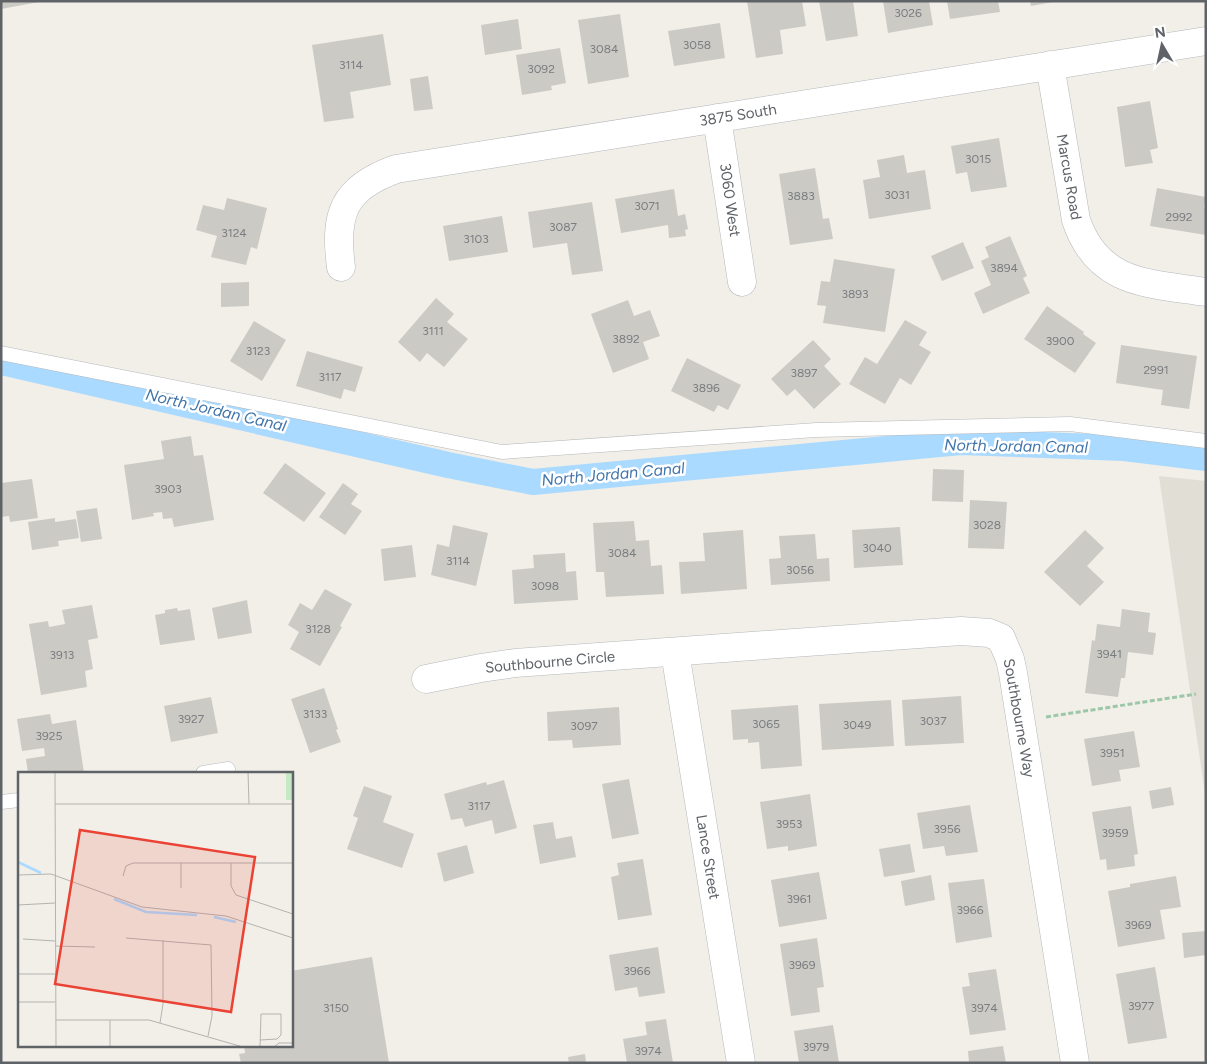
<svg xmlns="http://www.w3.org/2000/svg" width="1207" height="1064" font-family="Figtree,sans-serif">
	<rect width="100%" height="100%" fill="#f1efe8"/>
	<path fill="#e1ded6" d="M1159 476 1206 481V801Z"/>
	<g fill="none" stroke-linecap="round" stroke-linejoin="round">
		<path stroke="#aadaff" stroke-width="26" d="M1 362 448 465 533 482 961 442 1124 448 1206 458"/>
	</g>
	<path fill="#cccac5" d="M1 1H39V2L1 9Z
		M747 1H802L806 26 780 30 783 54 756 58Z
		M819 1H853L858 36 826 41Z
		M883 1H929L933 25 888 33Z
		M947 1H998L1000 12 950 19Z
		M1030 1H1053V2L1031 6Z
		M620 14 629 77 588 84 578 20Z
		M518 19 522 49 485 55 481 25Z
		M720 23 725 58 674 66 668 31Z
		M383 34 391 85 350 92 354 118 324 122 312 45Z
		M560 48 566 83 551 86 552 90 522 95 516 55Z
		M428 76 433 109 414 111 410 79Z
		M1150 101 1158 148 1150 150 1153 163 1125 167 1117 107Z
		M999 138 1007 187 971 192 967 172 956 174 951 146Z
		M904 155 907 173 925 170 931 209 869 219 863 180 880 177 877 160Z
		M815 168 823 219 829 218 833 239 790 245 779 174Z
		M1157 188 1206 197 1204 207 1206 208V235L1150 226Z
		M674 189 678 216 685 214 688 229 685 230 686 236 669 238 668 225 621 233 615 199Z
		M227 198 267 208 257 249 251 247 246 265 211 257 217 236 196 230 203 205 224 210Z
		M592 202 603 271 572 275 567 243 533 248 528 212Z
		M502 216 508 252 449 261 443 226Z
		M1010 236 1027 276 1023 278 1030 293 983 314 974 293 991 285 981 261 989 257 985 247Z
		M963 242 974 268 942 281 931 256Z
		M834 259 895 269 885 332 823 323 826 306 817 305 821 281 830 282Z
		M249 282V306L221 307V283Z
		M436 298 454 314 447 322 468 339 444 367 427 353 420 362 398 342Z
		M628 300 634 316 650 310 660 336 643 342 649 359 613 373 591 314Z
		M1047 306 1084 332 1083 334 1096 343 1075 373 1024 339Z
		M905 320 927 332 919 345 931 352 911 385 900 378 885 404 849 384 865 357 877 364Z
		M254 321 286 340 262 381 230 361Z
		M813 340 831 359 824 366 841 384 814 409 795 389 787 396 771 379Z
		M1121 345 1197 356 1189 409 1161 405 1163 390 1116 383Z
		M307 351 363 367 355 392 344 389 341 399 296 386Z
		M687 358 741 385 728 410 718 405 714 412 671 391Z
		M191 436 194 456 203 455 214 520 174 527 172 518 163 519 162 512 153 513 154 516 132 520 124 465 164 459 161 441Z
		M285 463 326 493 304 522 263 493Z
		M933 469 964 470 963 502 932 501Z
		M32 479 38 518 10 522 9 516 1 517V483Z
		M343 483 358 494 351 504 362 511 345 535 319 517Z
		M970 500 1007 502 1004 549 968 548Z
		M97 508 102 539 81 542 76 511Z
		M55 518V522L76 519 79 538 58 541 59 546 32 550 28 522Z
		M634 521 636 541 649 540 651 566 662 565 664 594 606 597 604 572H596L593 523Z
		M453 525 488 533 476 586 431 575 437 544 449 547Z
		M900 527 903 565 854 568 852 530Z
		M743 530 747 589 681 594 679 562 705 561 703 533Z
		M1085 530 1104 548 1087 566 1104 582 1080 606 1044 572Z
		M815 534 817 559 829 558 830 581 771 585 769 559 781 558 779 536Z
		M412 545 416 577 384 581 381 549Z
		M565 553 566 572 576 571 578 600 514 604 512 570 534 568 533 555Z
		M325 589 352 604 340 626 342 627 320 666 290 649 299 632 288 625 300 603 312 610Z
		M247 600 252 633 218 639 212 608Z
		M92 605 98 638 88 640 93 669 85 671 87 687 41 695 29 624 48 621 49 627 65 624 62 610Z
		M177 608 178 611 190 609 195 640 160 645 155 615 165 613V610Z
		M1122 609 1150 613 1148 632 1156 633 1153 655 1128 652 1125 678H1121L1118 697 1085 693 1092 640 1095 641 1097 624 1120 627Z
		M324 688 338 729 336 730 341 742 310 753 291 699Z
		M961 696 964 743 905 746 902 700Z
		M211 697 218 733 171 742 164 706Z
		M891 700 894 746 822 750 819 704Z
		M798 705 802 766 761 769 759 742 748 743V739L733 740 731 710Z
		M619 707 621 745 573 748 572 740 548 741 547 712Z
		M50 714 52 724 76 720 84 773H28L26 759 45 756 44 748 22 751 17 719Z
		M1134 731 1140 767 1119 770 1121 781 1092 786 1084 739Z
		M629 779 639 834 612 839 602 784Z
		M504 780 517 828 495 834 492 820 465 827 462 818 451 820 444 794 486 782 487 785Z
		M364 786 392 796 383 822 414 834 402 868 347 849 358 818 353 816Z
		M1171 787 1174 805 1152 809 1149 791Z
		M810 794 817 846 788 851V846L767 849 760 802Z
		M970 805 978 852 946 856 944 846 923 849 917 813Z
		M1131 806 1138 854 1134 855 1135 866 1107 870 1106 859 1100 860 1092 812Z
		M553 822 556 839 572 836 576 857 540 864 533 825Z
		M910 844 915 872 884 877 879 849Z
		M467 845 474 873 444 882 437 853Z
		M643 859 652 915 618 920 611 877 619 875 617 863Z
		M819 872 827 919 779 927 771 880Z
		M931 875 935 900 905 906 901 881Z
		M1176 876 1181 907 1160 910 1165 939 1118 947 1108 891 1130 887V884Z
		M984 879 992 937 956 943 948 883Z
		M1206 931V955L1184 958 1182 933Z
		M817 938 824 987 817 988 820 1012 791 1016 780 944Z
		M658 947 665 993 639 997 637 987 615 991 609 955Z
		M372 957 389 1063H241L239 1054 245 1053 244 1045H291V971Z
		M1155 967 1167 1038 1128 1044 1116 974Z
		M996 969 1006 1030 970 1035 962 987 970 986 968 973Z
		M666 1019 673 1063H627L623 1039 647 1035 645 1022Z
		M833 1025 839 1063H799L794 1031Z
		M1003 1046 1006 1063H969L968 1051Z
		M585 1054 586 1063H569L568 1057Z"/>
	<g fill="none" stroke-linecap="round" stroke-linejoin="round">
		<g stroke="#b5b8bc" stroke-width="15">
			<path id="lane" d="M1 353 502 452 816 430 1070 424 1206 441
				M203 773 228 769
				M1 802 19 800"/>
		</g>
		<g stroke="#b5b8bc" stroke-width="29">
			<path id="street" d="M1050 65 1076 220C1098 285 1148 283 1206 292
				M717 118 742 282
				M341 267C334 214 343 188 396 169L1206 41
				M675 652 741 1063
				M426 679 481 668 515 663 961 631 989 633 1001 638 1010 659 1013 673 1075 1063"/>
		</g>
		<path stroke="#9cc7a9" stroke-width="3" stroke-dasharray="5 2.5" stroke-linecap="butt" d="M1046 717 1196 694"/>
		<use href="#lane" stroke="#fff" stroke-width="14"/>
		<use href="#street" stroke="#fff" stroke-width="28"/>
	</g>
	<g text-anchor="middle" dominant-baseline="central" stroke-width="5" stroke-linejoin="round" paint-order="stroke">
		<g font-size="12" fill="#7a7d7f">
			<text x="908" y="13">3026</text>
			<text x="697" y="45">3058</text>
			<text x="604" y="49">3084</text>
			<text x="351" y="65">3114</text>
			<text x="541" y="69">3092</text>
			<text x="978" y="159">3015</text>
			<text x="897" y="195">3031</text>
			<text x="801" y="196">3883</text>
			<text x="647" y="206">3071</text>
			<text x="1179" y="217">2992</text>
			<text x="563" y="227">3087</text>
			<text x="234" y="233">3124</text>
			<text x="476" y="239">3103</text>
			<text x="1004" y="268">3894</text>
			<text x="855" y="294">3893</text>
			<text x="433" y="331">3111</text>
			<text x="626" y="339">3892</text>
			<text x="1060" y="341">3900</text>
			<text x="258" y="351">3123</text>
			<text x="1156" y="370">2991</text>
			<text x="804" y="373">3897</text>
			<text x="330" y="377">3117</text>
			<text x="706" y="388">3896</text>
			<text x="168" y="489">3903</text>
			<text x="987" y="525">3028</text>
			<text x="877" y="548">3040</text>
			<text x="622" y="553">3084</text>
			<text x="458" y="561">3114</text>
			<text x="800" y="570">3056</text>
			<text x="545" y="586">3098</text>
			<text x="318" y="629">3128</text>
			<text x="1109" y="654">3941</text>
			<text x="62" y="655">3913</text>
			<text x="315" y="714">3133</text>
			<text x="191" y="719">3927</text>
			<text x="933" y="721">3037</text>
			<text x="766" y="724">3065</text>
			<text x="857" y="725">3049</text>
			<text x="584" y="726">3097</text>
			<text x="49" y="736">3925</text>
			<text x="1112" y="753">3951</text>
			<text x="479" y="806">3117</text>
			<text x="789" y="824">3953</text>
			<text x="947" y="829">3956</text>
			<text x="1115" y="833">3959</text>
			<text x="799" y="899">3961</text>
			<text x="970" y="910">3966</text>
			<text x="1138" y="925">3969</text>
			<text x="802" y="965">3969</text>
			<text x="637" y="971">3966</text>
			<text x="1141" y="1006">3977</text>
			<text x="336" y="1008">3150</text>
			<text x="984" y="1008">3974</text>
			<text x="816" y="1047">3979</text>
			<text x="648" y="1051">3974</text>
		</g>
		<g font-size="15" fill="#5f6368" stroke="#fff">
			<text transform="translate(738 115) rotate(-9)">3875 South</text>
			<text transform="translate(1069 177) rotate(80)">Marcus Road</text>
			<text transform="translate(730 200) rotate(82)">3060 West</text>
			<text transform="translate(550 662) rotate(-5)">Southbourne Circle</text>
			<text transform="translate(1019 718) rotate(80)">Southbourne Way</text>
			<text transform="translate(708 857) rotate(81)">Lance Street</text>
		</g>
		<g font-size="16" font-style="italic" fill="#4174aa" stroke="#fff">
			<text transform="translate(216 410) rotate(13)">North Jordan Canal</text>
			<text transform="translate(1016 446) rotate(1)">North Jordan Canal</text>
			<text transform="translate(613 474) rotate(-5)">North Jordan Canal</text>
		</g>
	</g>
	<g transform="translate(18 772)">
		<rect width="275" height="275" fill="#f1efe8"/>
		<path d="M268 0H275V28H268Z" fill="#c5e8c5"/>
		<path fill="none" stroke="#aadaff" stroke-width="2.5" d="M0 90 23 101M96 127 128 140 179 143M196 145 218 150"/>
		<path fill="none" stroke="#b3b3b1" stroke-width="1" d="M37 0 38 275M230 0 231 32M37 32H275M213 91V114L218 123 275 142M0 103 33 102 124 135 208 144 275 166M105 104 108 94 115 91H275M163 116V91M0 133 37 131M108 166 193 173 194 244 190 264M5 167 37 169M37 174 77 175M0 202H37M0 230H37M38 248H131L225 275M92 248V275M142 251 145 232V168M242 275 243 242H263V263L259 267 242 268M256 275 261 271H275"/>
		<path fill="#ea4335" fill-opacity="0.15" stroke="#ea4335" stroke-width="2.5" d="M62 58 237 85 213 240 37 212Z"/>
		<rect width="275" height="275" fill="none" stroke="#5f6368" stroke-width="2.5"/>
	</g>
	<rect width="1207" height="1064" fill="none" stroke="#5f6368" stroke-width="5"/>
	<g transform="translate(1162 45) rotate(351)" stroke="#ffffff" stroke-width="4" paint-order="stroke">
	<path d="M0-4L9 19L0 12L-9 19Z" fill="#5f6368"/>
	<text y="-8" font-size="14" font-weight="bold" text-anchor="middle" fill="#5f6368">N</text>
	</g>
</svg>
